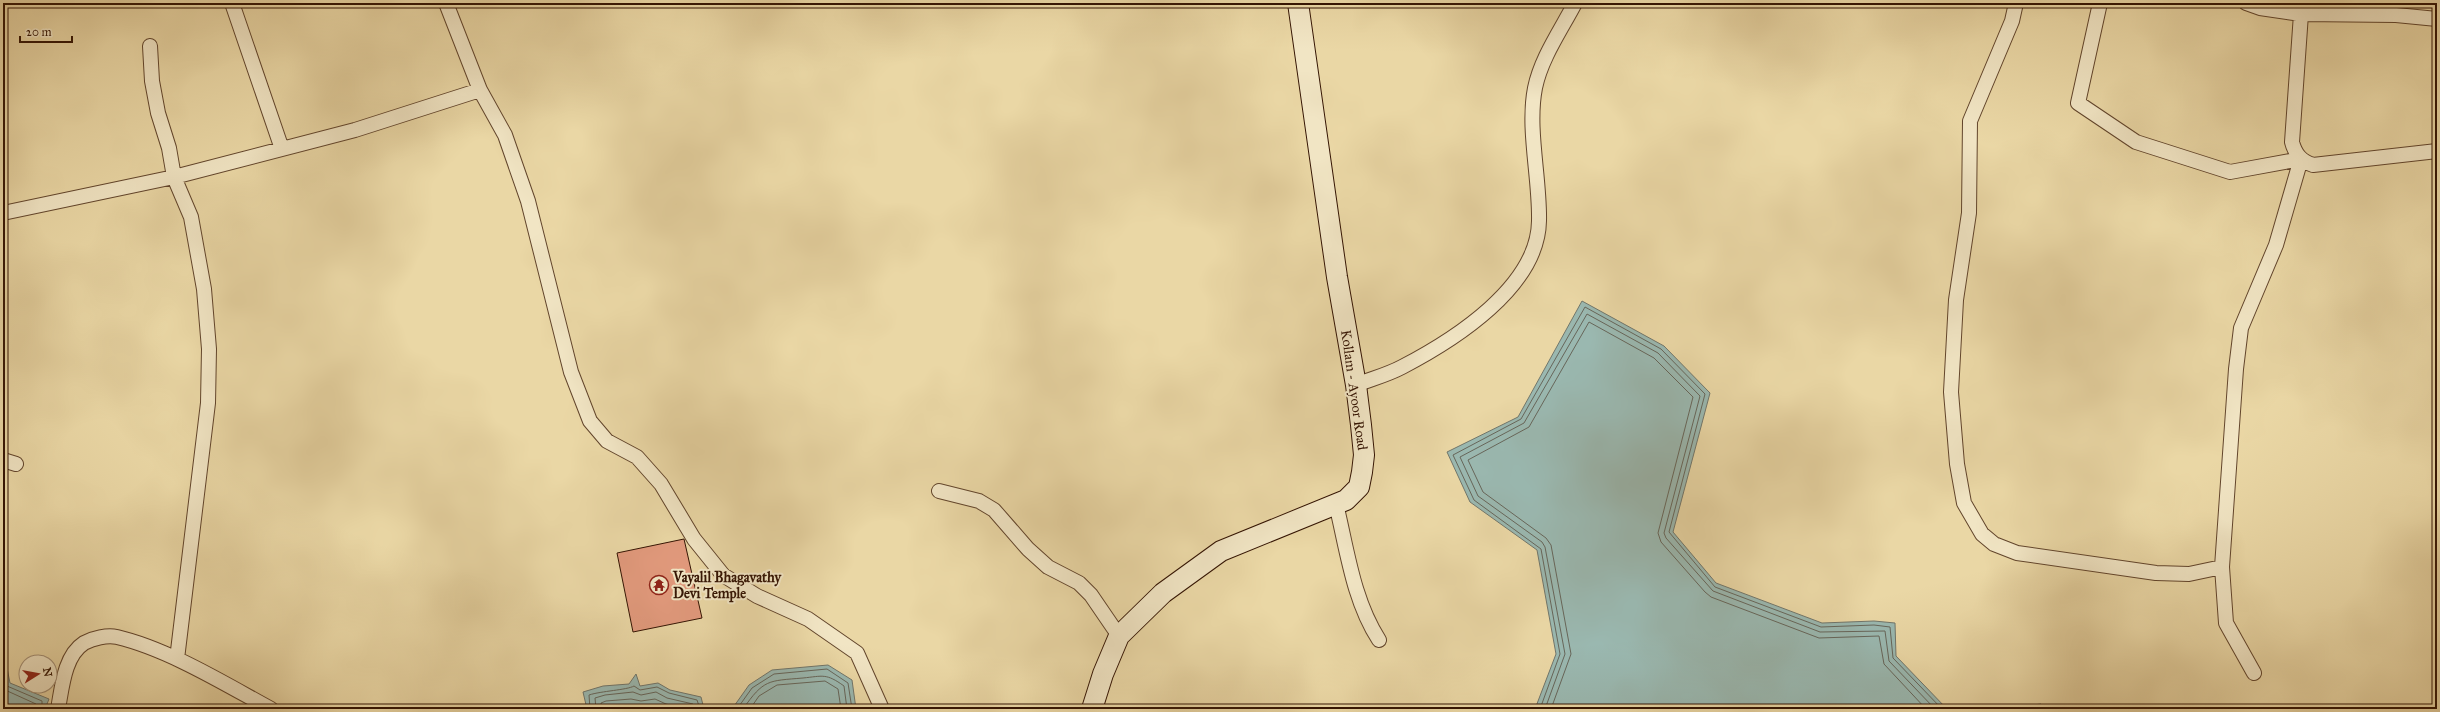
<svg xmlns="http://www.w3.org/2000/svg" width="2440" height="712" font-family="'IM FELL Great Primer',serif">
	<rect width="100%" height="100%" fill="#ead7a5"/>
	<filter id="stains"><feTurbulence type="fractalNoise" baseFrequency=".005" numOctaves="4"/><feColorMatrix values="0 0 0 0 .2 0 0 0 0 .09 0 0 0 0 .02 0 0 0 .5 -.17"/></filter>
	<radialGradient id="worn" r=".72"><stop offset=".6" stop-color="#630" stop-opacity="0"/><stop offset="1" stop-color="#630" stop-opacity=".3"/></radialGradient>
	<path fill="#9ab8b0" stroke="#71766b" d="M1582 301 1664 346 1710 393 1673 532 1716 583 1822 623 1874 621 1895 623 1896 656 1947 709H1535L1556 654 1537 550 1470 502 1447 452 1518 417Z
		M3 648 10 683 49 699 45 709H3Z
		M828 665 852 680 856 709H732L749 685 772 670Z
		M636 674 640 686 658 683 670 690 701 697 704 709H587L583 692 603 686 629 684Z
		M2041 704 2044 709H2002Z"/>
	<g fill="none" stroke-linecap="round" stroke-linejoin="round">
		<path stroke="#67665a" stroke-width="1" d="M3 669 7 686 42 701V709
			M3 689 36 704 37 709
			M590 709 589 695C601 691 627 690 634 686L640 690 657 687 669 693 697 700 700 709
			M596 709 595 698 605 695 633 692 641 695 656 692 667 698 693 704 695 709
			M602 709 601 703 606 701 631 699 641 701 655 699 666 704 687 709
			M737 709 752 688 774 674 827 669 848 683 852 709
			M743 709C764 679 768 681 803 678 823 676 826 673 844 686L847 709
			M750 709 759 696 777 685 825 681 838 689 841 709
			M1540 709 1560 654 1541 549 1474 500 1453 455 1521 419 1585 307 1661 349 1705 394 1669 532 1715 587 1821 627 1874 625 1890 627 1893 658 1942 709
			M1545 709 1565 654 1545 547 1542 542 1478 496 1460 457 1524 423 1587 314 1658 353 1700 396 1664 533 1666 538 1713 591 1820 632 1885 631 1889 661 1935 709
			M1551 709 1571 654 1551 545 1546 538 1483 492 1468 460 1529 427 1589 322 1654 358 1693 397 1658 533 1661 542 1705 592 1711 597 1819 638 1879 636 1884 664 1926 709"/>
	</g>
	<path fill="#e29a7d" stroke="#341403" d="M684 539 702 618 633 632 617 553Z"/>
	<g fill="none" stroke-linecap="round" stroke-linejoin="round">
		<g stroke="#62452c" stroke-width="16">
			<path id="minor" d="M232 3 282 149
				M446 3 480 90 505 135 528 201 571 372 590 421 607 441 637 457 661 484 694 539 723 575 757 596 808 619 857 653 882 709
				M2016 3 2012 21 1970 121 1969 213 1956 300 1951 392 1957 464 1964 503 1982 534 1994 544 2017 553 2156 573 2189 574 2222 567 2236 369 2241 328 2276 245 2301 159 2230 172 2136 142 2078 103 2100 3
				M2246 3 2260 8 2301 14 2292 142C2295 154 2301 161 2313 165L2437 151
				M2301 14 2396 15 2437 19
				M150 46 152 81 158 113 169 148 174 177 191 217 204 289 209 349 208 403 177 659
				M3 213 174 177 355 130 480 90
				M1356 385C1371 379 1387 375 1402 367 1454 340 1538 287 1539 221 1540 178 1527 129 1535 88 1541 58 1561 30 1575 3
				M3 460 16 464
				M939 491 979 501 994 510 1028 549 1048 567 1079 583 1091 595 1119 636
				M1336 504C1347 549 1353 600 1379 640
				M2222 567 2226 623 2254 673
				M58 709C62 688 64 656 84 643 93 638 107 635 117 637 168 649 225 684 271 709"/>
		</g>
		<g stroke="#341403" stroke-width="22">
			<path id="secondary" d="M1092 709 1103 674 1119 636 1163 593 1221 551 1346 500 1359 487 1362 472 1364 455 1361 425 1356 385 1337 277 1298 3"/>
		</g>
		<use href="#minor" stroke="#f1e5c4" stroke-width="14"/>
		<use href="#secondary" stroke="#f1e5c4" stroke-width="20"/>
	</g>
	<defs>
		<g id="temple-ring" transform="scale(1)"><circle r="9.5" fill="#f1e5c4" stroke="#8f2418" stroke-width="1.5"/><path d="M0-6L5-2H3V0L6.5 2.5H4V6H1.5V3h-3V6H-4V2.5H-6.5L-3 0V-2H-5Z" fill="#8f2418"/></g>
	</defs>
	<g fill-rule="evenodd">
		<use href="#temple-ring" x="659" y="585"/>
	</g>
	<g text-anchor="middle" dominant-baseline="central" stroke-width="4" stroke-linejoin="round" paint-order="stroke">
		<g font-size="14" fill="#341403" stroke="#f1e5c4">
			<text transform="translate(1354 390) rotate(82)">Kollam - Ayoor Road</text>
		</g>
		<g font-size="14" font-weight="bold" fill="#341403" stroke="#f1e5c4" text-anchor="start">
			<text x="673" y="577">Vayalil Bhagavathy<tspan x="673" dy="16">Devi Temple</tspan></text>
		</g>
	</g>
	<rect width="2440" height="712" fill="none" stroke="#ead7a5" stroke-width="16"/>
	<rect x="4" y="4" width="2432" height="704" fill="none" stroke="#341403" stroke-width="2"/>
	<rect x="8" y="8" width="2424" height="696" fill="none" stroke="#341403"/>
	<g transform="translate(38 674) rotate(79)"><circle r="19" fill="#f1e5c4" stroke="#a59177"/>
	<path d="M0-3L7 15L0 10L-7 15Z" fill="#8f2418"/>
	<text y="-6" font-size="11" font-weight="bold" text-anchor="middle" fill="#341403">N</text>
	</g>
	<path d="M20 36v6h52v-6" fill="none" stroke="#341403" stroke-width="2"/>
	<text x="26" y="36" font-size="12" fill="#341403" stroke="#f1e5c4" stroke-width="3" paint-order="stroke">20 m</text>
	<rect width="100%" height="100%" filter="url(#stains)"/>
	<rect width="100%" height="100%" fill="url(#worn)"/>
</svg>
